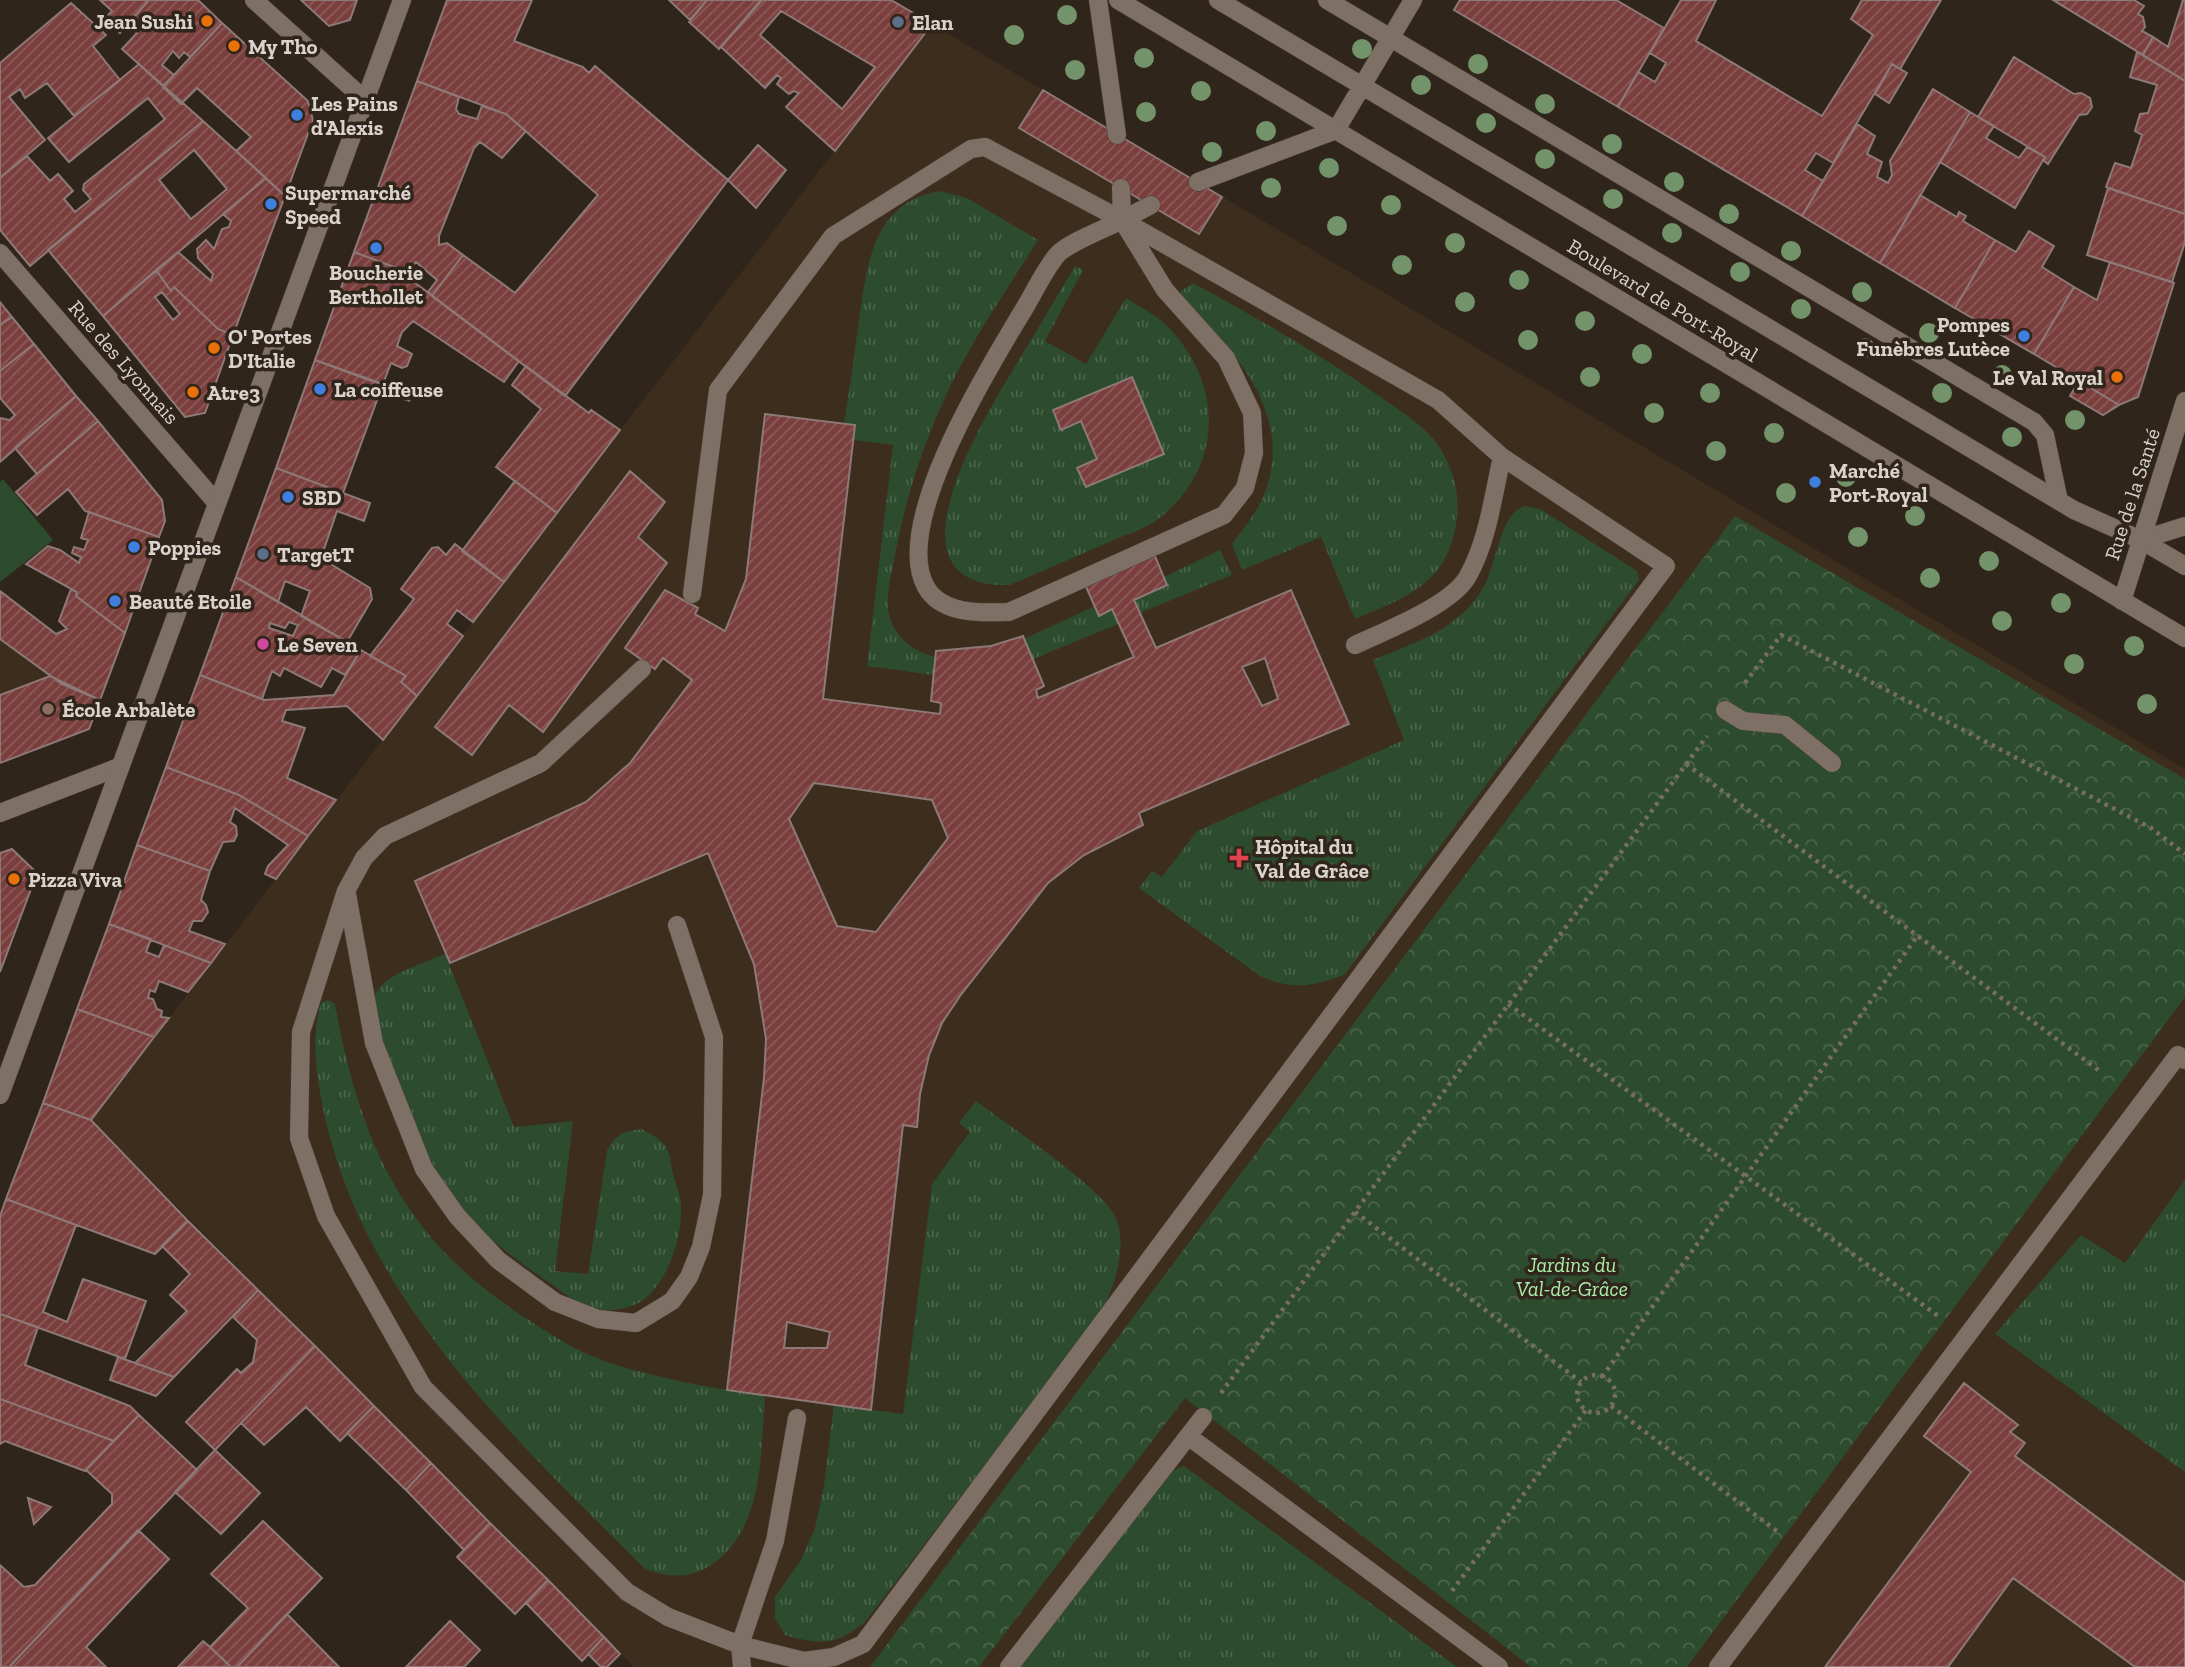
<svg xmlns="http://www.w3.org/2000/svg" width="2185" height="1667" font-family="'Zilla Slab',serif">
	<defs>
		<pattern id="grass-tufts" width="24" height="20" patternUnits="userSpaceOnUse" patternTransform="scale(1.75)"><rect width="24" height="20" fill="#2d4c2e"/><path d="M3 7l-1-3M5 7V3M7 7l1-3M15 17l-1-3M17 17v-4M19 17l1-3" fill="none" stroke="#4b654b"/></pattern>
		<pattern id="park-crowns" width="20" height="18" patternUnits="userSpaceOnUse" patternTransform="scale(1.75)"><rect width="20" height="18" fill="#2d4c2e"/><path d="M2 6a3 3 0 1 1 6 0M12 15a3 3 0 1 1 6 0" fill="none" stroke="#4b654b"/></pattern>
		<pattern id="building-hatch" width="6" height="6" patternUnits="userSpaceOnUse" patternTransform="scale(1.75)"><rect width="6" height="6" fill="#7a3f3d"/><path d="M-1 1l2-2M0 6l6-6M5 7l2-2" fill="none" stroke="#8c5a58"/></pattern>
	</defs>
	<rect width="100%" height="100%" fill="#30251b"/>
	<path fill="#3d2d1d" d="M932 24 2185 769V1667H634L91 1120Z
		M0 639 62 684 100 700 89 729 0 763Z"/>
	<path fill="url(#grass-tufts)" d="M939 191 967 198 1038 240C1005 293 968 345 943 402 920 452 904 506 894 560 891 575 887 592 888 607 890 634 912 652 936 657L934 675 867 666 893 445 854 440 855 426 844 424C849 392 854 359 858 327 867 270 869 204 939 191Z
		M1075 266 1083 270 1045 341 1086 364 1126 298C1138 306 1155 314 1166 325 1225 383 1224 469 1157 520 1145 529 1128 534 1114 540 1079 555 1045 570 1010 585 876 589 986 415 1017 363 1037 330 1056 298 1075 266Z
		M1193 283C1257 318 1320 354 1379 396 1400 411 1426 426 1440 448 1454 471 1461 497 1456 524 1446 585 1406 597 1355 619L1321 537 1242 570 1232 544C1240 533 1250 521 1257 509 1303 425 1239 353 1181 298V291Z
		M1525 506 1540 509 1637 571 1639 580 1344 975C1312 987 1292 990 1260 976L1139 888 1152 871 1162 877 1197 831 1404 740 1373 660C1416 642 1458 630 1483 588 1497 565 1499 513 1525 506Z
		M1220 550 1232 575 1140 613 1134 600 1167 585 1164 577Z
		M1095 606 1099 616 1112 609 1118 624 1033 659 1024 639Z
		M445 954 514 1127 573 1121 555 1271 588 1274 607 1151C615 1134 624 1131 642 1129 651 1134 662 1140 667 1149 670 1155 671 1164 672 1170 675 1181 680 1194 681 1206 683 1238 665 1294 632 1306 622 1309 607 1312 596 1310 579 1306 564 1293 550 1283 498 1248 450 1209 422 1151 409 1125 401 1094 391 1067 360 983 368 985 445 954Z
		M328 1000 335 1004C360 1141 401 1236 521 1315 548 1333 579 1353 610 1363 661 1379 712 1388 765 1396 760 1455 765 1528 711 1565 690 1579 666 1578 644 1568 512 1436 359 1295 322 1103 316 1071 311 1035 321 1003Z
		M976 1101C1005 1123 1104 1189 1116 1218 1128 1248 1114 1285 1102 1312L865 1622C836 1646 820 1645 785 1635L775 1618V1597L801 1560 815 1528 824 1486 834 1405 903 1414 932 1184 970 1132 959 1123Z
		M2185 1180V1472L1995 1334 2081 1235 2125 1263Z
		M1184 1466 1457 1667H1020L1172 1471Z"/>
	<path fill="url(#park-crowns)" d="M1735 516 2185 779V997L1687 1667H1531L1185 1398 979 1667H870Z"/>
	<path fill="#2d4c2e" d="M3 479 53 540 0 582V482Z"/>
	<path fill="url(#building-hatch)" stroke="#8d7978" stroke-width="2" fill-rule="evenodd" d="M100 0H149L120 33 104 19 112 11Z
		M149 0H198L222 23 190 57 184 52 179 58 173 51 162 65 174 75 163 86 122 49 137 33 127 25Z
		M301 0H357L350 20 329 26Z
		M447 0H532L514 41 583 67 589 73 595 66 728 180 565 396 432 296 463 255 515 293 598 195 506 114 417 81Z
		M669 0H707L690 20Z
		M707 0H761L719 49 689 22Z
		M762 0H891L932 24 835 151 786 107 799 93 794 91 789 94 777 84 781 78 777 75 765 88 721 47ZM781 11 875 67 842 109 760 35Z
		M1460 0H1616L1664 28 1618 107 1454 10Z
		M1681 0H1716L1696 41 1822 116 1873 35 1851 19 1862 0H1941L1900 69 1892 64 1833 163 1816 153 1805 170 1823 181 1802 216 1618 107 1638 72 1655 82 1666 63 1650 53Z
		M2053 0H2134L2144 6 2138 14 2143 17 2145 27 2142 31 2153 37 2143 55Z
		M2183 0H2185V81L2143 55 2153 37 2168 47Z
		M71 3 106 35 93 46 120 80 74 116 47 83 25 98 20 89 9 97 45 140 0 178V63Z
		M222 23 308 101 313 120 285 196 236 151 251 137 197 88 181 104 163 87Z
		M2137 52 2185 81V214L2106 187 2115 163 2131 168 2142 135 2135 131 2140 114 2148 113 2157 85 2130 77Z
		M2014 57 2074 94 2081 93 2090 98 2092 107 2087 114 2079 115 2048 164 2043 160 2045 157 1978 117Z
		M139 64 203 121 30 266 0 230V178L27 156 50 181 58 174 73 191 64 199 75 212 91 199 83 190 84 184 165 119 148 98 69 162 48 138Z
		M1892 64 1907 73 1889 103 1875 94Z
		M417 81 459 97 456 109 459 114 477 119 482 106 506 114 526 131 502 158 480 142 474 148 439 236V245L447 243 463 255 432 296 428 292 437 280 416 262 406 275 394 267 354 252Z
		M1933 89 1970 112 1880 263 1802 216 1857 124 1875 136 1867 154 1882 162 1877 177 1888 183 1892 175 1890 161Z
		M1043 90 1222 197 1199 234 1019 128Z
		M1970 112 1994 126 1986 138 2019 158 2027 147 2045 157 2015 208 1940 162Z
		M203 121 266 178 103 316 48 250ZM194 150 227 189 191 219 159 180Z
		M758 145 786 170 756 208 728 180Z
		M266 178 285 196 233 335 218 329 174 287 171 291 156 270 178 252 211 281 213 274 198 258 197 249 206 240 214 249 222 229 229 227 231 221 223 214Z
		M2108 188 2185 214V242L2172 282 2087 255Z
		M1920 195 1957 217 1959 212 1966 216 1963 221 1995 240 1955 308 1880 263Z
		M2029 231 2054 246 2042 267 2074 287 2034 354 1955 308 1995 240 2016 252Z
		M354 252 394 267 519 361 504 382 413 321 402 332 397 346 412 354 407 366 402 368 391 363 383 384 315 360Z
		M2110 262 2174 283 2138 397 2119 405 2034 354 2074 287 2097 300Z
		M156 270 171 291 174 287 218 329 233 335 205 413 185 417 103 316ZM162 292 180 314 173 320 155 297Z
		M0 302 12 317 0 325Z
		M12 317 34 344 0 371V325Z
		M34 344 76 396 0 462V418L10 420 15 415 0 398V371Z
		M315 360 396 390 410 401 380 392 343 493 276 468Z
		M526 366 589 413 591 410 620 430 557 513 496 467 541 409 512 385Z
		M1132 377 1164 454 1086 487 1077 468 1097 459 1081 421 1061 430 1053 410Z
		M2079 381 2119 405 2103 415 2070 396Z
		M76 396 98 421 37 474 15 448Z
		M765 414 855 425 823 699 940 714 941 703 931 701 936 651 991 646 1023 636 1044 686 1036 690 1038 698 1134 657 1112 609 1099 616 1083 580 1152 549 1167 585 1134 600 1156 648 1291 590 1349 724 1139 813 1143 825 1084 855 1048 883 960 996 942 1023 929 1055 920 1094 917 1127 903 1125 871 1410 727 1390 764 1078 766 1039 754 964 708 853 450 963 415 881 586 802 630 763 692 680 663 658 655 669 625 648 665 590 698 608 695 614 725 631 746 579ZM1265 658 1278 699 1262 706 1242 667ZM814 783 932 800 948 838 876 932 837 926 789 819ZM787 1322 830 1332 827 1348H784Z
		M98 421 162 500 165 521 159 537 85 511 68 489 37 515 16 492Z
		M276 468 370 503 364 521 337 511 321 558 370 588 372 599 347 642 301 616 310 591 285 581 278 602 236 577Z
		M630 471 665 502 638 537 667 563 543 732 509 705 472 755 435 727Z
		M515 481 557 513 504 582 462 551Z
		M89 512 159 537 125 633 76 596 77 592 26 564 48 546 60 550 79 563 81 557 72 553 74 547 84 550 88 540 81 538Z
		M455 544 504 582 473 622 457 610 447 624 463 636 417 696 401 682 406 676 370 656 414 599 401 589 432 548 438 547 446 555Z
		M236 577 361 650 345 675 332 668 321 687 284 668 280 676 272 671 262 699 200 675ZM289 622 298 625 293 636 269 628 270 623 285 628Z
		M71 589 77 592 76 596 125 633 100 700 62 684 0 639V591L56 634 67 629 59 621Z
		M361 650 406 676 401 682 417 696 383 740 347 706 286 710 282 721 305 728 287 778 336 800 308 836 239 795 166 767 200 675 264 700 334 695Z
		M50 676 100 700 89 729 0 763V695Z
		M166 767 239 795 308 836 276 879 265 874 268 866 288 845 235 808 230 822 236 826 237 835 234 841 223 842 210 871 137 845Z
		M137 845 210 871 201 900 206 905 208 912 202 921H193L189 931 225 944 211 963 109 924Z
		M12 849 37 873 0 972V853Z
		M109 924 151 939 146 952 159 957 164 945 211 963 188 992 159 981 155 992 150 990 148 998 153 999 157 1009 162 1011 161 1017 169 1018 154 1037 77 1009Z
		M77 1009 154 1037 91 1120 43 1103Z
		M43 1103 91 1120 188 1221 155 1254 6 1199Z
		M6 1199 76 1225 43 1312 67 1322 83 1279 146 1301 125 1359 0 1314V1216Z
		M188 1221 258 1290 174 1377 135 1363 187 1311 170 1295 190 1274 162 1246Z
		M258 1290 315 1346 215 1450 186 1422 237 1369 241 1373 253 1362 257 1340 233 1317Z
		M0 1314 38 1327 25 1365 130 1406 139 1415 114 1441 0 1399Z
		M315 1346 374 1406 340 1441 306 1407 264 1445 241 1423Z
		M118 1357 135 1363 174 1377 156 1396 110 1380Z
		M1964 1383 2018 1425 2010 1432 2025 1443 2015 1456 2185 1583V1667H2135L2013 1578 1948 1667H1825L1971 1472 1924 1436Z
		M0 1399 114 1441 85 1471 5 1441 0 1444Z
		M374 1406 431 1463 406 1490 347 1433Z
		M139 1415 197 1470 9 1667H1L0 1565 24 1587 35 1585 112 1504V1494L86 1470Z
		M215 1450 260 1493 221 1534 175 1492Z
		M431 1463 490 1523 464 1550 406 1490Z
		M28 1498 51 1507 34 1524Z
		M263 1521 322 1578 237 1667H231L210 1647 248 1608 211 1574Z
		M490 1523 548 1580 515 1614 457 1557Z
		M138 1530 169 1559 86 1647 106 1667H9Z
		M548 1580 604 1637 582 1661 526 1603Z
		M287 1614 339 1667H237Z
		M450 1621 480 1650 464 1667H406Z
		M604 1637 620 1654 607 1667H601L588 1654Z
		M203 1641 210 1647 231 1667H178Z"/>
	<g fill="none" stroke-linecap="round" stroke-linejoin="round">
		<g stroke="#4a4139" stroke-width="19">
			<path id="lane" d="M1098 0 1117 135
				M1218 0 2074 510 2141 540 2185 566
				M1198 182 1336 130 1413 0
				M1121 188 1122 220 1151 205
				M1122 220 1165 290 1226 358 1252 413 1254 453 1245 488 1224 515 1009 612C982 613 942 615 926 587 891 525 988 369 1021 314 1033 295 1043 272 1057 255 1067 243 1107 228 1122 220Z
				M2141 540 2185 526
				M692 594 718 390 833 236 971 149 985 147 1122 220 1438 400 1502 457C1493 496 1488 540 1468 576 1452 605 1385 631 1355 645
				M642 669 541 763 385 836 364 858 346 891 301 1032 299 1138 326 1216 423 1387 627 1592 668 1617 740 1645 804 1661 834 1657 863 1644 1666 566 1502 457
				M1725 710 1743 721 1785 725 1832 763
				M347 894 374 1043 424 1169 457 1216 498 1260 555 1302 598 1319 636 1323 672 1301 689 1277 701 1247 712 1195 714 1037 677 925
				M1188 1436 1499 1667
				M742 1667 740 1645 775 1541 797 1418
				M1009 1667 1203 1417
				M1718 1667 2178 1055 2185 1060"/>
		</g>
		<g stroke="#4a4139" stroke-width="19">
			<path id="street" d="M254 0 365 100
				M1327 0 2034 422 2045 435 2059 501
				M0 253 215 501
				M2122 601 2185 401
				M0 813 119 767"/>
		</g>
		<g stroke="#4a4139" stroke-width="19">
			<path id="secondary" d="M1118 0 2185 638
				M0 1095 402 0"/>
		</g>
		<path stroke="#776d65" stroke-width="4.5" stroke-dasharray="3.5 5" stroke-linecap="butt" d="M1745 683 1781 635 2151 828 2185 854
			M1686 764 2101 1072
			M1508 1004 1941 1318
			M1355 1212 1581 1382
			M1577 1394a19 19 0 1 1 38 0a19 19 0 1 1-38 0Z
			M1602 1377 1918 935
			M1221 1393 1707 736
			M1611 1406 1778 1532
			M1452 1591 1586 1410"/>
		<use href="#lane" stroke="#7e7064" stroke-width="18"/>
		<use href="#street" stroke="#7e7064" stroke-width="18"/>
		<use href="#secondary" stroke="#7e7064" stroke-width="18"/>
	</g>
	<g fill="#73936a">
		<circle cx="1067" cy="15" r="10"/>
		<circle cx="1014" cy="35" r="10"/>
		<circle cx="1362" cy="49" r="10"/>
		<circle cx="1144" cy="58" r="10"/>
		<circle cx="1478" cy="64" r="10"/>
		<circle cx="1075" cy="70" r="10"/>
		<circle cx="1421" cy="85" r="10"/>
		<circle cx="1201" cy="91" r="10"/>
		<circle cx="1545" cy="104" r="10"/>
		<circle cx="1146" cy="112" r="10"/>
		<circle cx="1486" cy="123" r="10"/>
		<circle cx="1266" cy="131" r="10"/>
		<circle cx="1612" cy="144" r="10"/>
		<circle cx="1212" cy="152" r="10"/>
		<circle cx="1545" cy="159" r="10"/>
		<circle cx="1329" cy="168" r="10"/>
		<circle cx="1674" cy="182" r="10"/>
		<circle cx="1271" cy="188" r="10"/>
		<circle cx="1613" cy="199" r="10"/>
		<circle cx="1391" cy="205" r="10"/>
		<circle cx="1729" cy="214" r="10"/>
		<circle cx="1337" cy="226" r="10"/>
		<circle cx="1672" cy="233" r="10"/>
		<circle cx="1455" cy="243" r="10"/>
		<circle cx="1791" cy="251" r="10"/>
		<circle cx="1402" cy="265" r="10"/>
		<circle cx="1740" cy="272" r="10"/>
		<circle cx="1519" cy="280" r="10"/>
		<circle cx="1862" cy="292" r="10"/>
		<circle cx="1465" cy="302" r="10"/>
		<circle cx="1801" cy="309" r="10"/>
		<circle cx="1585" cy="321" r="10"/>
		<circle cx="1929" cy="333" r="10"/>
		<circle cx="1528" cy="340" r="10"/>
		<circle cx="1865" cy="348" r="10"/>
		<circle cx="1642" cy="354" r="10"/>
		<circle cx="2002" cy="375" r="10"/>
		<circle cx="1590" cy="377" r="10"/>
		<circle cx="1710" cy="393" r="10"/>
		<circle cx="1942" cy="393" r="10"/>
		<circle cx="1654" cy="413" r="10"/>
		<circle cx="2075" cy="420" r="10"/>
		<circle cx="1774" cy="433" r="10"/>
		<circle cx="2012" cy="437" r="10"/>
		<circle cx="1716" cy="451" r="10"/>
		<circle cx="1846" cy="477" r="10"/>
		<circle cx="1786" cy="493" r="10"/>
		<circle cx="1915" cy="516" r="10"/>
		<circle cx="1858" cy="537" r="10"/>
		<circle cx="1989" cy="561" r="10"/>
		<circle cx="1930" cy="578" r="10"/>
		<circle cx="2061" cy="603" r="10"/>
		<circle cx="2002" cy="621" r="10"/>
		<circle cx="2134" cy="646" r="10"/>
		<circle cx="2074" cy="664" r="10"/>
		<circle cx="2147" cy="704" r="10"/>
	</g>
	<g fill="#e8710a" stroke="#30251b" stroke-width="2.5">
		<circle cx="207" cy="21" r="7"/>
		<circle cx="234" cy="46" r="7"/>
		<circle cx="214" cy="348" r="7"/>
		<circle cx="2117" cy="377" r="7"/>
		<circle cx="193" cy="392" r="7"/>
		<circle cx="14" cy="879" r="7"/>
	</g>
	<g fill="#5c6f8a" stroke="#30251b" stroke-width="2.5">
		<circle cx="898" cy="22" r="7"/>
		<circle cx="263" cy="554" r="7"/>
	</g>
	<g fill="#3f7fe0" stroke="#30251b" stroke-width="2.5">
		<circle cx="297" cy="115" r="7"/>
		<circle cx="271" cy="204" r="7"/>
		<circle cx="376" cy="248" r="7"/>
		<circle cx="2024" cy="336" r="7"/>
		<circle cx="320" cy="389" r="7"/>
		<circle cx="1815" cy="482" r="7"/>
		<circle cx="288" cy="497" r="7"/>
		<circle cx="134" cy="547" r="7"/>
		<circle cx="115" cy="601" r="7"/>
	</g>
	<circle fill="#d1479c" stroke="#30251b" stroke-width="2.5" cx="263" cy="644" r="7"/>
	<circle fill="#8d6e63" stroke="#30251b" stroke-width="2.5" cx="48" cy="709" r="7"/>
	<path fill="#e0444e" stroke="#30251b" stroke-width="2.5" d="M1235.5 847.5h7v7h7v7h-7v7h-7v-7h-7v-7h7z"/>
	<g text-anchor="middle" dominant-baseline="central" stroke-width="7" stroke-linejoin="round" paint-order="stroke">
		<g font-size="21" font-weight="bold" fill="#dad2cc" stroke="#30251b" text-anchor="start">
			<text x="193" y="21" text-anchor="end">Jean Sushi</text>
			<text x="912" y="22">Elan</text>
			<text x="248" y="46">My Tho</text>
			<text x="311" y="103">Les Pains<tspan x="311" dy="24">d'Alexis</tspan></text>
			<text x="285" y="192">Supermarché<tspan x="285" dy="24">Speed</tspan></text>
			<text x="376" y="272" text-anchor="middle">Boucherie<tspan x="376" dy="24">Berthollet</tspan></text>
			<text x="2010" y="324" text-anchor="end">Pompes<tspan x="2010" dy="24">Funèbres Lutèce</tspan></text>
			<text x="228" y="336">O' Portes<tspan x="228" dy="24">D'Italie</tspan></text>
			<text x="2103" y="377" text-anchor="end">Le Val Royal</text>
			<text x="334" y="389">La coiffeuse</text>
			<text x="207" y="392">Atre3</text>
			<text x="1829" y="470">Marché<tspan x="1829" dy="24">Port-Royal</tspan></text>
			<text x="302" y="497">SBD</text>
			<text x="148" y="547">Poppies</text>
			<text x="277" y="554">TargetT</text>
			<text x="129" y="601">Beauté Etoile</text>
			<text x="277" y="644">Le Seven</text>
			<text x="62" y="709">École Arbalète</text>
			<text x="1255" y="846">Hôpital du<tspan x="1255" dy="24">Val de Grâce</tspan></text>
			<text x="28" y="879">Pizza Viva</text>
		</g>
		<g font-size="21" fill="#dad2cc" stroke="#30251b">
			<text transform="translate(1663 300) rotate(31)">Boulevard de Port-Royal</text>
			<text transform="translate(124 362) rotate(49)">Rue des Lyonnais</text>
			<text transform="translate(2132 494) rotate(-72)">Rue de la Santé</text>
		</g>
		<g font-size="21" font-style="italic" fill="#aaedaa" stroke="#30251b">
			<text x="1572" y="1264">Jardins du<tspan x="1572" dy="24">Val-de-Grâce</tspan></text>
		</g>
	</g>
</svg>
